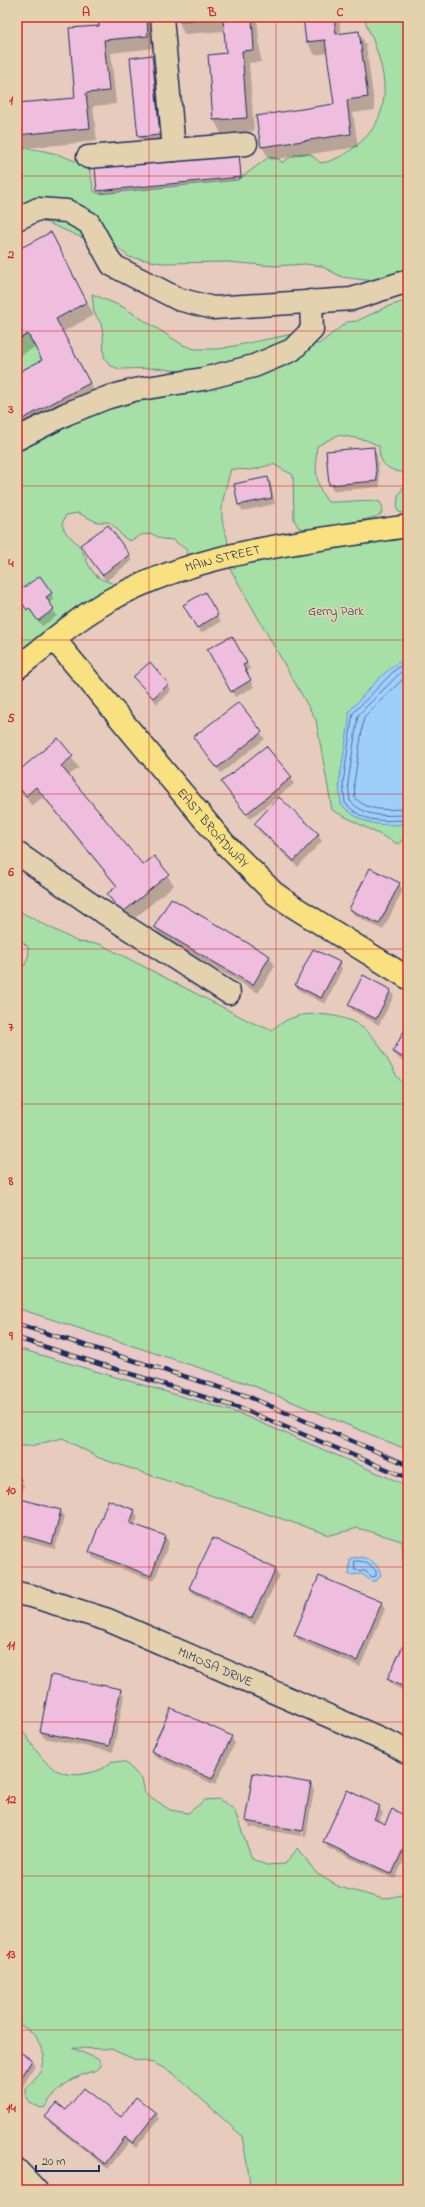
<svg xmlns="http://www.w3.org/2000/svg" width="425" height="2207" font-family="'Indie Flower',sans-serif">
	<rect width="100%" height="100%" fill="#e7ccbd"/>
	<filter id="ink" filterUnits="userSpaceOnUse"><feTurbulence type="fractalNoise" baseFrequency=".025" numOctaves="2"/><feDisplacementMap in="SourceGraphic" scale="8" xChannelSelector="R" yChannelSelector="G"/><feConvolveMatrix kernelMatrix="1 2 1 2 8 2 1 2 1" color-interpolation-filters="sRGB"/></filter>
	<g filter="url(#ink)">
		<path fill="#e9c8c7" d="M17 1308 249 1384 398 1445 408 1450V1486L238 1413 17 1348Z"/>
		<path fill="#a6e0a6" stroke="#608882" d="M365 17H408V261L407 265 399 272 379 279 365 280 342 277 321 266 305 264 274 266 228 262 162 263 129 257 109 241 83 238 48 223 17 217V148C41 148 68 156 89 168L94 191 99 194 238 180 269 157 279 159 282 163C289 157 301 150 311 155 315 157 317 161 321 163 337 161 352 150 363 140 391 113 387 79 375 46 372 35 366 28 365 17Z
			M92 294 123 307 183 345 195 349H219L303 332 294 343 319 344 347 322 357 321 386 307 408 300V473C390 471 379 467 379 446L366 440 338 435 317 446C315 466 315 486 328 502 342 503 370 498 380 502L383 508 381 514 376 517 316 530 299 528 294 520 293 475 273 464 252 470 231 469C226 487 219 507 223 525 225 533 228 537 228 546L186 558 187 550 173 540 162 539 152 534 141 535 130 541 123 537 115 527 108 522H97L78 513 66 515 62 524C66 537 72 536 79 546 85 554 89 571 98 577 104 582 110 580 115 586L17 668V446L86 410 201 374 156 368 120 369 109 365 104 357 103 334 101 324 94 312Z
			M28 334 42 360 17 373V340Z
			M408 479V512L401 513 397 510 398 496Z
			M408 526V835L398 844 332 810 316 720 223 556Z
			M17 910 78 942 100 944 253 1023 271 1030C278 1026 286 1019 295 1017 310 1011 343 1015 357 1024 368 1030 378 1042 384 1053 392 1066 394 1077 408 1087V1450L249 1384 17 1308V969L25 965 29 954 28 947 17 937Z
			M17 1348 238 1413 408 1486V1611L406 1610 402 1541 358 1528 330 1535 99 1458 63 1438 30 1446H17Z
			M18 1724C37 1749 49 1783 88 1773 98 1771 104 1769 112 1761L125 1762 142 1779 145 1793 170 1810 188 1813 205 1800 219 1799 234 1809 252 1859 266 1865 285 1864 298 1848 316 1873 339 1887 384 1899 406 1894 408 1902V2190H250L249 2175 242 2136 173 2073 154 2063 136 2060 111 2049 72 2048 100 2060 101 2066 97 2070C76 2075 56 2087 45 2107L41 2108 30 2103 26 2098V2089L41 2071 44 2055 35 2034 17 2023Z"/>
		<path fill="#9ecffb" stroke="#6a8fbc" d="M408 659V824C378 826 365 826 341 805L339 783 349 722V712C361 698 391 661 408 659Z
			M361 1557C370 1559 380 1565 381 1575L376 1581H371L362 1574 349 1575 350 1558Z"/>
		<path fill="#0003" fill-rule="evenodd" d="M100 17H151L155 48 111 53 116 104 93 106 97 141 17 149V104L76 98 101 27Z
			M177 17H257L261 62 249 63 254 131 221 133 214 120 209 55 227 54 225 31 184 34Z
			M304 17H339L341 35 359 32 366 45 375 110 353 113 358 147 270 160 262 147 258 116 336 105 328 53 315 55 307 42Z
			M151 56 159 70 167 148 147 150 139 137 131 59Z
			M238 154 242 179 100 194 98 191 96 168Z
			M58 247 94 315 63 332 97 397 17 439V374L43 360 36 347 17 357V251Z
			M373 448 377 454 380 487 333 491 330 485Z
			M267 478 271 484 275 504 243 511 239 505 235 485Z
			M85 552 129 555 132 561 106 581Z
			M51 593 54 600 49 603 57 616 42 626 17 594Z
			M204 594 221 622 201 633 185 606Z
			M232 637 250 669 245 672 254 687 235 697 209 650Z
			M135 677 168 684 171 690 157 704Z
			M238 703 265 739 221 773 198 743Z
			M58 739 79 768 68 776 143 867 154 858 174 885 129 923 108 894 117 887 43 797 32 806 17 787V773Z
			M291 778 294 784 250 819 222 783Z
			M279 798 318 835 322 841 298 867 259 831 255 825Z
			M399 884 403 890 383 930 354 915 350 909Z
			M171 900 270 957 275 966 258 993 160 936 155 927Z
			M339 963 342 969 325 1004 300 991 296 985Z
			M390 990 394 996 379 1025 353 1011 349 1005Z
			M408 1029V1064L398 1058 394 1052Z
			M17 1479 21 1480 24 1486 20 1500 60 1511 64 1517 55 1549 17 1539Z
			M134 1511 138 1517 135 1525 166 1537 169 1543 154 1581 93 1558 90 1552Z
			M275 1570 279 1576 255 1625 193 1594 190 1588Z
			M381 1603 385 1609 360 1667 299 1641 295 1634Z
			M408 1647V1693L392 1685 388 1679Z
			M17 1657 20 1662 17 1680Z
			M121 1690 124 1696 113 1752 44 1738 41 1732Z
			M231 1737 235 1743 215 1785 155 1757 152 1751Z
			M311 1784 314 1790 306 1837 250 1827 246 1821ZM309 1788H311L303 1836H301Z
			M379 1807 383 1813 378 1822 385 1825 408 1818V1852L395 1879 328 1848 324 1842Z
			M17 2052 31 2060 35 2066 17 2096Z
			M66 2112 121 2118 155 2113 159 2119 136 2148 129 2142 108 2169 50 2123 46 2117Z"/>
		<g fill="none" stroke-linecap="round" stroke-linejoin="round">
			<path stroke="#4f6f9d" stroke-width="1" d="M408 663 403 664 395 670 353 713 343 783 345 803C366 825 381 820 408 820
				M408 668 399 674 358 715 348 783 350 801C368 819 385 815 408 815
				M408 674 364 717 354 783 355 798C370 813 389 809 408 809
				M355 1561C364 1560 371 1565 376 1571V1576L372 1577 365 1571 355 1570Z"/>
		</g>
		<path fill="#efbede" stroke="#1b2f5e" d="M99 17H147L148 36 104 40 109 91 86 93 90 128 17 135V103L75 98 69 28 99 26Z
			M176 17H252L254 50 242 51 247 118 213 120 208 55 226 53 223 18 176 21Z
			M303 17H334L336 34 359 31 368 97 347 100 351 134 261 147 256 116 334 104 325 40 306 42Z
			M152 55 160 135 138 137 130 58Z
			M239 153 241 177 97 191 95 168Z
			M51 232 87 302 56 319 90 383 17 422V373L42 360 28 334 17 340V250Z
			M374 447 377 481 329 485 326 451Z
			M268 477 272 498 238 505 234 484Z
			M108 525 130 555 102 575 80 545Z
			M40 576 52 593 46 597 54 609 38 621 29 608 27 610 17 596V592Z
			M205 592 218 615 197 628 183 605Z
			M232 636 247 663 243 665 251 680 231 692 207 649Z
			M150 662 169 684 153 698 133 677Z
			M239 702 262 732 217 768 193 737Z
			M58 738 73 756 61 766 143 865 154 856 169 874 122 913 107 894 117 886 36 787 26 796 17 785V772Z
			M266 746 292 777 246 814 221 782Z
			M279 797 319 834 294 861 254 824Z
			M370 868 400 883 379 924 349 909Z
			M171 898 270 956 253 985 154 927Z
			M313 949 340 962 321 998 295 985Z
			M363 975 391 990 376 1019 348 1005Z
			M406 1027 408 1028V1060L393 1052Z
			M17 1478 21 1479 17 1494Z
			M17 1498 61 1510 52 1544 17 1534Z
			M108 1500 135 1510 130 1523 166 1536 151 1576 89 1552Z
			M213 1538 276 1569 251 1619 189 1588Z
			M319 1576 382 1602 357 1661 294 1635Z
			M404 1644 408 1646V1689L387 1679Z
			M51 1675 121 1689 109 1746 40 1732Z
			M171 1708 232 1736 212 1779 151 1751Z
			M253 1773 311 1783 303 1831 245 1821Z
			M347 1790 380 1806 374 1819 385 1824 392 1809 408 1817V1838L392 1874 323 1842Z
			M17 2050 32 2060 17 2085Z
			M84 2088 121 2117 136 2097 156 2113 133 2143 125 2137 105 2164 45 2117 57 2103 66 2110Z"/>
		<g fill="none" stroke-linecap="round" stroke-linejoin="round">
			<g stroke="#1b2f5e" stroke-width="25">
				<g id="minor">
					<path d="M162 17 174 150 246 144"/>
					<path d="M88 157 174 150"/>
					<path d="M17 219 38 209 67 211 89 223 112 265 178 299 213 308 352 299 408 281"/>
					<path d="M17 439 66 414 106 398 134 390 203 379 254 366 292 350 312 330 311 301"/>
					<path d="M17 853 95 907 229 993"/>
					<path id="s1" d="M17 1593 35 1597 108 1620 393 1744 408 1753"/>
					<path d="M17 2170 36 2190"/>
				</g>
			</g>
			<g stroke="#1b2f5e" stroke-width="25">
				<g id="major">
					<path id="s2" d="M54 639 224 843 274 893 294 907 408 978"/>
					<path id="s3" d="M17 668C47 645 77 618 110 600 200 550 308 542 408 526"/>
				</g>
			</g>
			<use href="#minor" stroke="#e4d2af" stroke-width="22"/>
			<use href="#major" stroke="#f9e181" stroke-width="22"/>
			<g stroke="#1b2f5e" stroke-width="4.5">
				<path id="rail" d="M17 1324 247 1396 408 1465
					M17 1338 242 1409 408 1478"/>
			</g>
			<use href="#rail" stroke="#e4d2af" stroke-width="3" stroke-dasharray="9" stroke-linecap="butt"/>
		</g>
	</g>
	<path fill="none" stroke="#d62828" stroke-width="1" stroke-opacity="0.55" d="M149 17V2190M276 17V2190M17 176H408M17 331H408M17 486H408M17 640H408M17 794H408M17 949H408M17 1104H408M17 1258H408M17 1412H408M17 1567H408M17 1722H408M17 1876H408M17 2030H408"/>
	<g text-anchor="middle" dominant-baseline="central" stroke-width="3.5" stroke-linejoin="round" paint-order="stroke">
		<g font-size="13" fill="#1b2f5e" stroke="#e4d2af">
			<text stroke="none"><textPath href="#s3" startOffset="236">MAIN STREET</textPath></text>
			<text stroke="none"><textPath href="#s2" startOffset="247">EAST BROADWAY</textPath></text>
			<text stroke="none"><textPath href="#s1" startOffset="212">MIMOSA DRIVE</textPath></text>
		</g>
		<g font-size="13" fill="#294165" stroke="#e4d2af">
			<text x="336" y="611">Gerry Park</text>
		</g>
	</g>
	<rect width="425" height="2207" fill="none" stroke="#e4d2af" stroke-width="44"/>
	<path d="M36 2165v6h63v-6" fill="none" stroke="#1b2f5e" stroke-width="2"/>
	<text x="42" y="2165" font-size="12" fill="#1b2f5e" stroke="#e4d2af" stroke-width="3" paint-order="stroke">20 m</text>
	<rect x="22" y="22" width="381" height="2163" fill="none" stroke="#d62828" stroke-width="1.5"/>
	<g font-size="13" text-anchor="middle" font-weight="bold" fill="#d62828">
		<text x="86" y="16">A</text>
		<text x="212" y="16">B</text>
		<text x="340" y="16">C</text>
		<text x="11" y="104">1</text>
		<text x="11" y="258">2</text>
		<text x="11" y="413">3</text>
		<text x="11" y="567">4</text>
		<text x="11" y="722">5</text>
		<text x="11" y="876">6</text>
		<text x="11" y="1031">7</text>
		<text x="11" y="1185">8</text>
		<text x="11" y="1340">9</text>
		<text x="11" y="1494">10</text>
		<text x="11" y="1649">11</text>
		<text x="11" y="1803">12</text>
		<text x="11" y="1958">13</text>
		<text x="11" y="2112">14</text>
	</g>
</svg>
